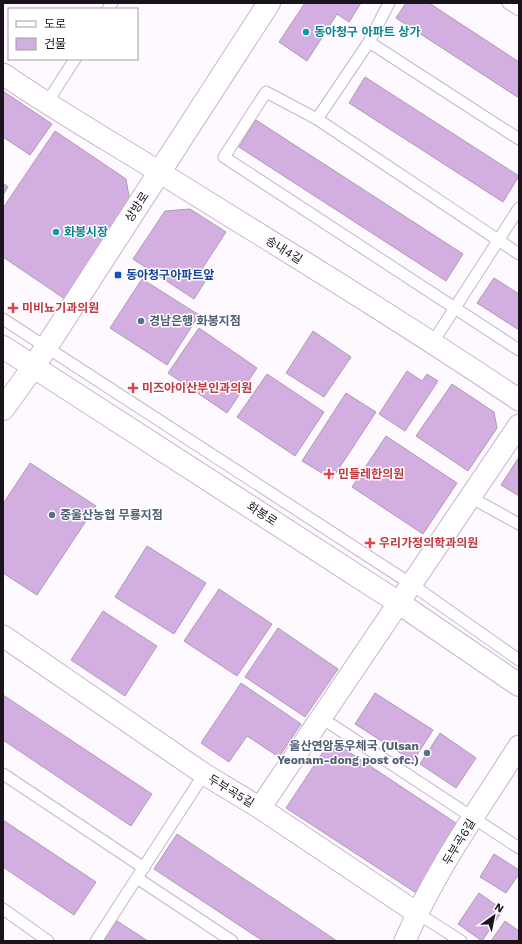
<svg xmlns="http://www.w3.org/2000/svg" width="522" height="944" font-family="'Work Sans','Noto Sans KR',sans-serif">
	<rect width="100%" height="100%" fill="#fdf9fe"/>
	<path fill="#d3aee1" stroke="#ad9bb4" d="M305 3H361L349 22 337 14 307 61 279 42Z
		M406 3H429L519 62V98L396 18Z
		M365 77 519 176 503 202 349 103Z
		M3 91 52 124 30 155 3 137Z
		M256 120 463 254 446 281 239 147Z
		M55 131 126 179 130 202 65 299 3 257V208Z
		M3 183 8 187 3 195Z
		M190 209 226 232 200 272 208 277 194 299 133 259 165 211Z
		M494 278 519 294V330L477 303Z
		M142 279 199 315 167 365 110 328Z
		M199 328 257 368 227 413 168 373Z
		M313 331 351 357 324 397 286 373Z
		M407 371 422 381 427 374 438 381 405 431 379 414Z
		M267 374 324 412 295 456 237 417Z
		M452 384 494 412 497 428 468 471 416 436Z
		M346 393 376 412 332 479 302 461Z
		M386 436 457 483 423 534 352 487Z
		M519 457V496L501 485Z
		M30 463 96 506 37 595 3 573V504Z
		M147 546 206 583 174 634 115 597Z
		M219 589 272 624 237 676 184 641Z
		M103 611 157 646 125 696 71 660Z
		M278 628 338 669 305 717 245 677Z
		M241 683 301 724 279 757 247 736 229 762 201 743Z
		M375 693 433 730 413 761 355 724Z
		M3 695 152 794 131 826 3 740Z
		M440 733 476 758 456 788 420 764Z
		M331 740 474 835 430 902 286 808Z
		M3 820 96 882 74 915 3 867Z
		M177 834 337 941H263L154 869Z
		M494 854 519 870V874L506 893 480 877Z
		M479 893 503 910 482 941 458 924Z
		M117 921 148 941H103Z
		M505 921 519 931V941H491Z"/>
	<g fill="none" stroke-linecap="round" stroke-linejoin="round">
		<g stroke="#c7b4ce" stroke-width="13">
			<path id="service" d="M508 3 519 10
				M108 9 112 3
				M369 42 519 139
				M46 104 75 59
				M317 119 369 42 389 3
				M519 254 317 119 266 92 224 157 519 350
				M3 319 411 584 519 660
				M433 342 519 208
				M470 497 519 524
				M320 717 519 848
				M3 774 144 868
				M137 878 232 941
				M3 909 48 941
				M417 913 461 941
				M96 941 204 774"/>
		</g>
		<g stroke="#c7b4ce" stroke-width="23">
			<path id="minor" d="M3 74C55 110 110 141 164 175 283 249 403 322 519 400
				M3 636 204 774 260 808 417 913
				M260 808 519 425
				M405 941C434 872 479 809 519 746"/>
		</g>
		<g stroke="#c7b4ce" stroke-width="24">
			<path id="tertiary" d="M3 347 399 603 519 685
				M3 409 34 366 269 3"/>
		</g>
		<use href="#service" stroke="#fff" stroke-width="11"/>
		<use href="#minor" stroke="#fff" stroke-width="21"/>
		<use href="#tertiary" stroke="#fff" stroke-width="22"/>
	</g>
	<g fill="#0f9aa8" stroke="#fff" stroke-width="1.5">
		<circle cx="306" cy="32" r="4"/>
		<circle cx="56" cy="232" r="4"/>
	</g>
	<rect fill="#1a4fb4" stroke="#fff" stroke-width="1.5" x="114" y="271" width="8" height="8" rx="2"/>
	<g fill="#e0444e" stroke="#fff" stroke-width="1.5">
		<path d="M11 302h4v4h4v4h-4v4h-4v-4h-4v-4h4z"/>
		<path d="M131 382h4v4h4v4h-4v4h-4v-4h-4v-4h4z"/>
		<path d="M327 468h4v4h4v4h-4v4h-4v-4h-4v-4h4z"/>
		<path d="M368 537h4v4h4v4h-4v4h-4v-4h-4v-4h4z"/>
	</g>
	<g fill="#5c6f8a" stroke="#fff" stroke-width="1.5">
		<circle cx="141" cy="321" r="4"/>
		<circle cx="52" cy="515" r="4"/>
		<circle cx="427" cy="753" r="4"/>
	</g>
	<g text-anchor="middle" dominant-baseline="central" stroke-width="3" stroke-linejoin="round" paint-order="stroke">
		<g font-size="12" font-weight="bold" fill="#0d838f" stroke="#fff" text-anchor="start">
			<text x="314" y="32">동아청구 아파트 상가</text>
			<text x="64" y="232">화봉시장</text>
		</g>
		<g font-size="12" fill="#1a131c" stroke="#fff">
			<text transform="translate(137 207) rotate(-57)">상방로</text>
			<text transform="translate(284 250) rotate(32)">송내4길</text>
			<text transform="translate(262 514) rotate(33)">화봉로</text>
			<text transform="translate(231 791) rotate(31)">두부곡5길</text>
			<text transform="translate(459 842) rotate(-59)">두부곡6길</text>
		</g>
		<g font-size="12" font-weight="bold" fill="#164399" stroke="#fff" text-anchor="start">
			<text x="126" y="275">동아청구아파트앞</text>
		</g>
		<g font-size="12" font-weight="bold" fill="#be3a42" stroke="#fff" text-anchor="start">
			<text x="22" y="308">미비뇨기과의원</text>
			<text x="142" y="388">미즈아이산부인과의원</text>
			<text x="338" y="474">민들레한의원</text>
			<text x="379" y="543">우리가정의학과의원</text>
		</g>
		<g font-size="12" font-weight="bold" fill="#4e5e75" stroke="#fff" text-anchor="start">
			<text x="149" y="321">경남은행 화봉지점</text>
			<text x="60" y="515">중울산농협 무룡지점</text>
			<text x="419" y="746" text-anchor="end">울산연암동우체국 (Ulsan<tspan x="419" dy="14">Yeonam-dong post ofc.)</tspan></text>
		</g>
	</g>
	<rect width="522" height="944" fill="none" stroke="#1a131c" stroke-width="8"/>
	<rect x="8" y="8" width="130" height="52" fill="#ffffff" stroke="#a3a1a4"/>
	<rect x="16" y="21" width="20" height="6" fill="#ffffff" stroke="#a3a1a4"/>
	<text x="44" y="28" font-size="12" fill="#1a131c">도로</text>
	<rect x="16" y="38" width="20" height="12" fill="#d3aee1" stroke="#a3a1a4"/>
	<text x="44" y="48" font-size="12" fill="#1a131c">건물</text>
	<g transform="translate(494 916) rotate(33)" stroke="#ffffff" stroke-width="3" paint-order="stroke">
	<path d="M0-3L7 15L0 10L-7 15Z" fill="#1a131c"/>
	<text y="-6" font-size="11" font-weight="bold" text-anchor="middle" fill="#1a131c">N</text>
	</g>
</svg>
